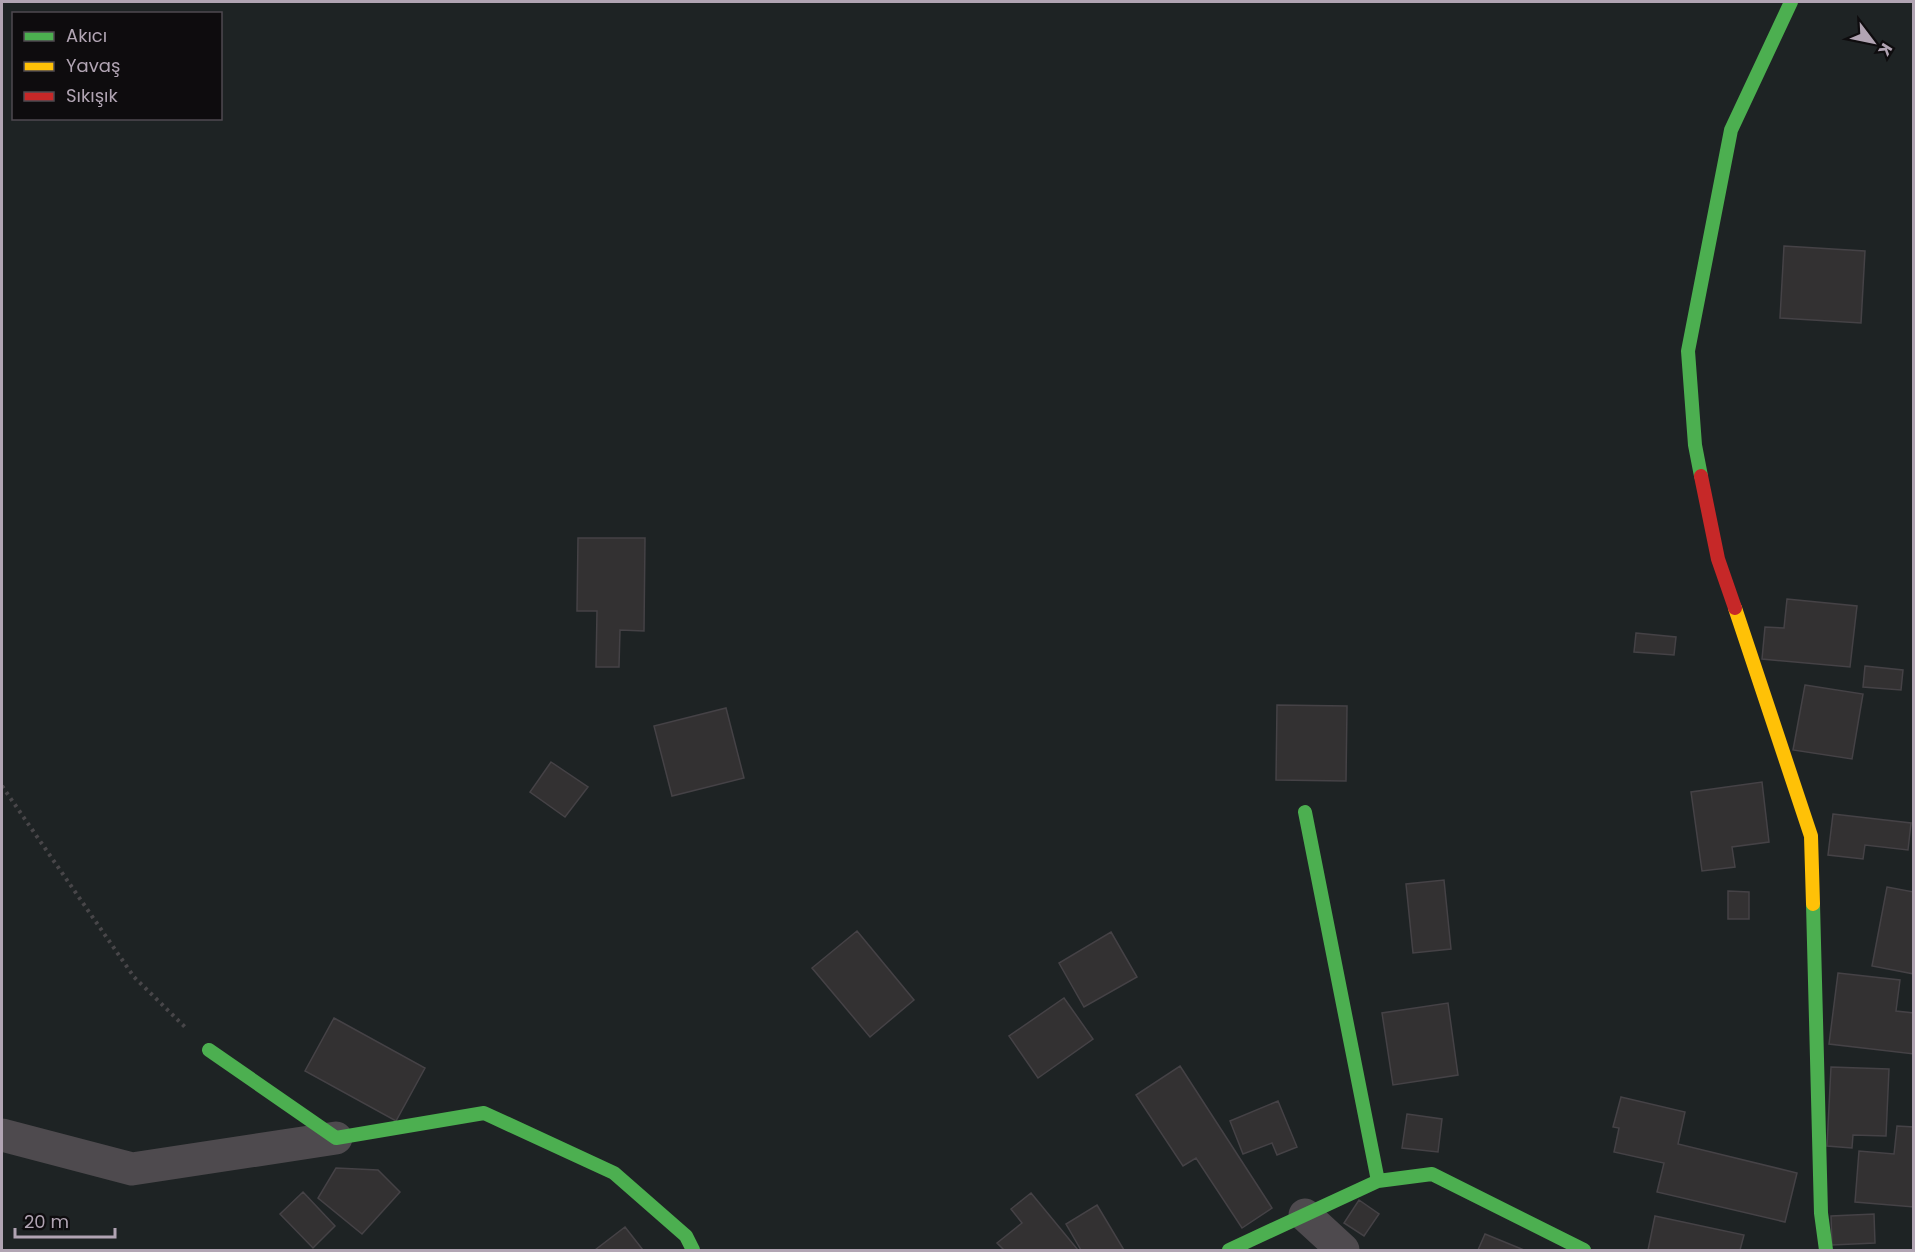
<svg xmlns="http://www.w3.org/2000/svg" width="1915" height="1252" font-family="Poppins,sans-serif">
	<rect width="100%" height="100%" fill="#121212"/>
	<path fill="#1e2324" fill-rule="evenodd" d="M2 2H1913V1250H2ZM14 14H220V118H14Z"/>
	<path fill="#333132" stroke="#454246" stroke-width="1.5" d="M1784 246 1865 251 1861 323 1780 318Z
		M578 538H645L644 631 620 630 619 667H596L597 611H577Z
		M1787 599 1857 606 1850 667 1762 659 1765 627 1784 628Z
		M1636 633 1676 637 1674 655 1634 652Z
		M1865 666 1903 670 1901 690 1863 687Z
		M1805 685 1863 694 1852 759 1793 750Z
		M1277 705 1347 706 1346 781 1276 780Z
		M726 708 744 778 672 796 654 726Z
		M551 762 588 787 565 817 530 792Z
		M1762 782 1769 842 1732 847 1735 867 1702 871 1691 792Z
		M1833 814 1911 823 1908 850 1865 845 1863 859 1828 855Z
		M1444 880 1451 949 1413 953 1406 884Z
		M1887 887 1914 892V974L1872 966Z
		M1728 891 1749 892V919H1728Z
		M857 931 914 1000 870 1037 812 968Z
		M1111 932 1137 977 1084 1007 1059 963Z
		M1838 973 1900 980 1896 1011 1914 1013V1054L1829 1044Z
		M1064 998 1093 1039 1038 1078 1009 1036Z
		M1448 1003 1458 1075 1393 1085 1382 1013Z
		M334 1018 425 1068 396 1121 305 1071Z
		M1180 1066 1272 1208 1242 1228 1196 1158 1183 1166 1136 1095Z
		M1831 1067 1889 1069 1886 1136 1853 1135 1852 1148 1827 1146Z
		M1621 1097 1685 1112 1678 1144 1797 1173 1785 1222 1657 1192 1664 1163 1614 1152 1619 1128 1613 1127Z
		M1278 1101 1297 1147 1277 1155 1272 1143 1243 1154 1230 1121Z
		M1407 1114 1442 1119 1438 1152 1402 1148Z
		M1897 1126 1914 1127V1207L1855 1202 1859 1151 1894 1154Z
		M336 1168 378 1170 400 1192 362 1234 318 1198Z
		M303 1192 335 1226 313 1248 280 1214Z
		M1031 1193 1078 1250H1004L997 1243 1022 1223 1011 1209Z
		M1359 1200 1379 1214 1364 1236 1344 1223Z
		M1097 1205 1124 1250H1081L1066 1224Z
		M1874 1214 1875 1243 1832 1245 1831 1216Z
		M1655 1216 1744 1235 1740 1250H1648Z
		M625 1227 643 1250H595Z
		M1485 1234 1524 1250H1478Z"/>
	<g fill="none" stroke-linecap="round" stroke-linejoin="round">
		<path stroke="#484649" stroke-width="4" stroke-dasharray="3 4.5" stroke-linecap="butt" d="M2 786 134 977 186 1028"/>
		<path stroke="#4e4a4e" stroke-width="33" d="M2 1135 132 1169 336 1138
			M1305 1215 1343 1250"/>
		<path stroke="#4caf50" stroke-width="14" d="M1701 476 1695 445 1688 351 1731 130 1791 2
			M1305 812 1378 1181
			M1813 904 1821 1213 1826 1250
			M209 1050 336 1138 484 1113 614 1173 686 1236 693 1250
			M1229 1250 1378 1181 1432 1174 1584 1250"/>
		<path stroke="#ffc107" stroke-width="14" d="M1735 608 1811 836 1813 904"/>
		<path stroke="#c62828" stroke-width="14" d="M1701 476 1718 559 1735 608"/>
	</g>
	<rect width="1915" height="1252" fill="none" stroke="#b1a4b3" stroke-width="6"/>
	<rect x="12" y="12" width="210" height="108" fill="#0e0c0e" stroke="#4f4950" stroke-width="1.5"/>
	<rect x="24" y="32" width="30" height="9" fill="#4caf50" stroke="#4f4950" stroke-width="1.5"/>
	<text x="66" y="42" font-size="18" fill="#b1a4b3">Akıcı</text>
	<rect x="24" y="62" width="30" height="9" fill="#ffc107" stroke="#4f4950" stroke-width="1.5"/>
	<text x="66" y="72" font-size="18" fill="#b1a4b3">Yavaş</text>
	<rect x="24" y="92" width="30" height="9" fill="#c62828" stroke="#4f4950" stroke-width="1.5"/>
	<text x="66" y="102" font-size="18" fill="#b1a4b3">Sıkışık</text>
	<g transform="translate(1873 42) rotate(122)" stroke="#0e0c0e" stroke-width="4.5" paint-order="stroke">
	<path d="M0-4.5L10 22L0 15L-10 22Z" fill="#b1a4b3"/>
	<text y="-9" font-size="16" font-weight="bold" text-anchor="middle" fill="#b1a4b3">K</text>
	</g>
	<path d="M15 1228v9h100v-9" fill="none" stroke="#b1a4b3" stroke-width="3"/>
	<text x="24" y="1228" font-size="18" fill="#b1a4b3" stroke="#0e0c0e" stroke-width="4.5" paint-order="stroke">20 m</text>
</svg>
